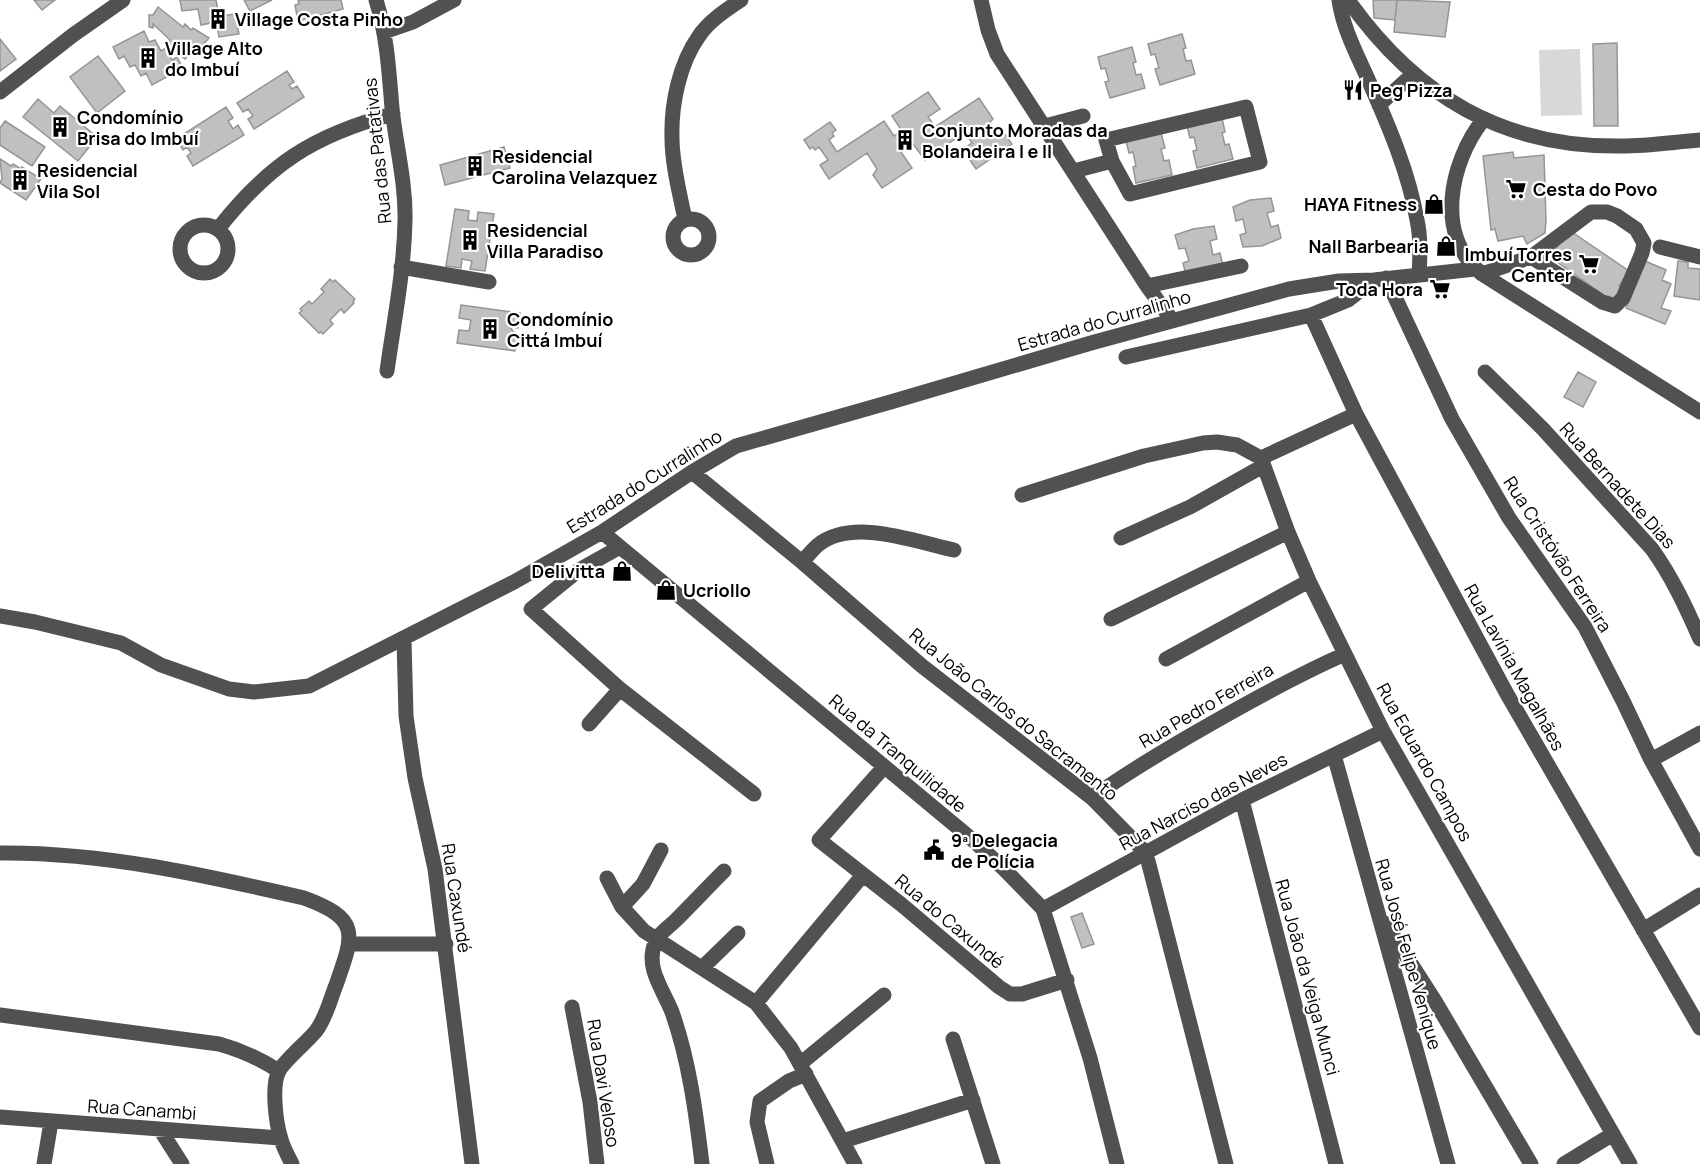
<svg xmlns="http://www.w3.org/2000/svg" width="1700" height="1164" font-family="Manrope,sans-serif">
	<rect width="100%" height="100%" fill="#fff"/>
	<path fill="#d8d8d8" d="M1580 49 1582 115 1541 116 1539 50Z"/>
	<path fill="#c0c0c0" stroke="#959595" stroke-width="1.5" d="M34 0H55L42 10Z
		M180 0H216L219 16 235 14 239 34 219 37 216 22 201 25 198 9 182 11Z
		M244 0H272L250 11Z
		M301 0H341L343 9 298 21 295 5 299 4 298 1Z
		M1373 0H1397L1395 20 1374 18Z
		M1397 0 1450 2 1445 37 1394 32Z
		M158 7 183 27 185 24 191 30 193 28 209 38 194 55 190 53 185 59 166 45 170 40 153 24V28L149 27V15H153Z
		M144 31 149 42 155 40 161 51 166 48 172 60 177 57 183 68 152 85 146 73 141 76 135 65 130 67 124 56 119 59 113 47Z
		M1182 34 1186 48 1183 49 1186 61 1191 60 1195 74 1160 85 1155 69 1159 68 1155 54 1151 55 1148 44Z
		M0 39 16 59 0 71Z
		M1617 43 1618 126H1594L1593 44Z
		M1132 47 1136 62 1133 63 1136 75 1141 74 1145 88 1110 98 1105 82 1109 81 1105 68 1101 69 1098 57Z
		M98 56 125 91 97 113 70 77Z
		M287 71 294 82 289 85 292 89 297 86 304 97 254 129 248 119 253 116 248 109 243 112 237 103Z
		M928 92 940 109 928 117 935 127 979 98 993 119 990 122 991 124 983 130 985 132 993 126 995 129 999 126 1012 144 976 169 965 153 968 151 966 147 972 143 965 132 925 160 913 144 901 152 912 168 882 188 873 175 877 169 867 153 829 179 820 165 828 160 819 147 815 150 813 147 810 149 804 140 830 122 836 130 832 133 834 136 829 140 837 152 884 121 894 136 902 131 892 116Z
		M38 99 54 113 60 106 97 137 78 161 23 117Z
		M226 107 233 118 228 121 233 129 238 125 244 135 193 166 187 156 191 153 187 147 183 150 176 139Z
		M1222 118 1225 132 1222 133 1225 145 1229 144 1233 159 1197 168 1193 151 1197 150 1194 137 1190 138 1187 126Z
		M5 121 45 147 32 166 0 145V128Z
		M1161 133 1165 148 1161 149 1164 161 1169 160 1172 175 1136 183 1133 167 1136 166 1133 152 1129 153 1126 141Z
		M504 147 510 168 445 185 440 165Z
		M1513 152 1514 158 1544 155 1546 220 1545 233 1527 244 1523 236 1498 241 1495 229 1491 230 1483 156Z
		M0 159 11 166 13 164 21 169 22 167 41 179 26 200 0 183 2 179Z
		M1271 198 1274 211 1267 213 1271 227 1278 225 1281 238 1262 246 1243 247 1240 235 1246 233 1243 219 1236 221 1233 207 1250 200Z
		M455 209 469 211 468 220 477 221 478 212 494 214 485 271 470 269 472 261 462 259 461 268 446 266Z
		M1214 226 1217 239 1210 241 1213 255 1220 253 1223 266 1186 275 1183 263 1189 261 1185 248 1179 249 1175 235 1193 229Z
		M1569 230 1629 271 1619 286 1624 289 1616 301 1609 296 1608 298 1550 257Z
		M1645 261 1666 270 1662 280 1671 284 1661 308 1671 311 1665 324 1626 308Z
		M1678 261 1688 262V268L1700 269V300L1674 296Z
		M330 279 333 282 335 280 355 299 353 302 354 303 344 313 341 309 330 320 333 324 323 334 321 332 319 333 299 313 302 311 300 309 309 301 312 304 324 292 321 289Z
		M461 305 520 313 518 328 510 327 517 337 515 351 457 343 459 330 469 331 471 320 459 318Z
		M1578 372 1596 382 1583 407 1564 397Z
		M1082 913 1094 944 1082 948 1071 917Z"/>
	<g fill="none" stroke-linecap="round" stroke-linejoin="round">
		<path stroke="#515151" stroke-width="15" d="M376 0C387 35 389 72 392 108 396 146 406 183 405 221 404 271 394 321 387 371
			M981 0 988 30 997 54 1147 286 1172 320
			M1339 0C1343 30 1359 58 1371 86 1390 129 1409 174 1417 220 1421 238 1420 257 1419 275
			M1348 0C1416 96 1503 148 1622 146 1648 146 1674 142 1700 140
			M384 32 413 22 454 0
			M0 92 73 35 123 0
			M1379 105 1413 74
			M1246 107 1260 162 1130 194 1112 161 1106 140Z
			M1483 120C1450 162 1434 236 1482 274L1700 412
			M1045 126 1083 116
			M1074 171 1112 161
			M673 237a18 18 0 1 1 36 0a18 18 0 1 1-36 0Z
			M685 220C680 194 672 165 672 138 671 105 679 64 699 36 709 21 726 10 741 0
			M180 249a24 24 0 1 1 48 0a24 24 0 1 1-48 0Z
			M218 229C268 165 313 135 393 114
			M1660 247 1700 257
			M401 267 489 282
			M1482 274 1531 257 1591 212H1607L1617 216 1636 229 1644 243 1642 253 1623 298 1615 306 1602 302 1531 257
			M1386 278 1452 419 1509 518 1585 627 1623 701 1651 760 1700 849
			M1147 286 1241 266
			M1311 315 1356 414 1507 694 1700 1028
			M1126 357 1311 315 1348 300 1374 280
			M1485 372 1543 429 1652 549C1672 577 1686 607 1700 639
			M1356 414 1261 458 1288 532 1309 581 1383 731 1630 1164
			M692 472 802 562 922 666 1092 798 1146 853 1226 1164
			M1022 495 1144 456 1203 443 1217 442 1237 445 1261 458
			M602 532 974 841 1004 869 1043 909 1090 1058 1117 1164
			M1121 538 1190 507 1263 466
			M620 547 579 570 531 609 620 689 754 794
			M802 562C807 557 812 550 818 545 853 517 916 542 954 550
			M0 616 35 622 121 643 161 665 229 689 254 692 309 686 514 582 602 532 692 472 736 446 894 401 1091 343 1289 289 1339 281 1374 280 1475 269
			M1111 619 1288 532
			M404 640 406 716 415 778 435 869 472 1164
			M1166 659 1309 581
			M589 724 620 689
			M1334 755 1448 1164
			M1651 760 1700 733
			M884 767 819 840 902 905 999 987 1010 994H1022L1067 980
			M1092 798C1124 774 1159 754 1193 734 1243 705 1293 677 1345 654
			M1242 800 1336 1164
			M0 853C103 852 204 875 304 898 361 919 354 934 336 985 330 1000 326 1018 316 1031 308 1041 283 1062 279 1071 271 1085 276 1124 281 1139 283 1147 288 1156 292 1164
			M607 878 622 907 644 931 756 1003 791 1048 855 1164
			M622 907 643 884 661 850
			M1043 909 1242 800 1383 731
			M1385 923 1435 1001 1531 1164
			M1643 930 1700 895
			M350 944H446
			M702 968 738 933
			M756 1003 863 875
			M572 1007 590 1102 597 1164
			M0 1015 219 1044C241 1050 259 1058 279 1071
			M953 1039 993 1164
			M800 1064 884 995
			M0 1117 280 1138
			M161 1131 182 1164
			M843 1141 973 1100
			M44 1164 51 1122
			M702 1164C696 1113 689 1060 672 1012 663 989 645 968 655 943 658 934 669 927 676 920 692 904 708 887 724 871
			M767 1164 757 1122 760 1101 789 1081 806 1074
			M1564 1164 1613 1134"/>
	</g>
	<defs>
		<g id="building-bare" transform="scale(1.62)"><path d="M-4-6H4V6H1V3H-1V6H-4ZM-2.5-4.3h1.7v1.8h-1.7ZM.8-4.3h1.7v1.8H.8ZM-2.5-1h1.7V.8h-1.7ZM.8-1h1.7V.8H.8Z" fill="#000" stroke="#fff" stroke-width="2.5" paint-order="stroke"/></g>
		<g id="restaurant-bare" transform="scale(1.62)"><path d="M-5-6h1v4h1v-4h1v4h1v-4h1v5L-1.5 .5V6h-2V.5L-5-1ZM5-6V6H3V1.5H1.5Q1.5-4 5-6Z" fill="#000" stroke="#fff" stroke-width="2.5" paint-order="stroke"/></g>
		<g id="supermarket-bare" transform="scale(1.62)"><path d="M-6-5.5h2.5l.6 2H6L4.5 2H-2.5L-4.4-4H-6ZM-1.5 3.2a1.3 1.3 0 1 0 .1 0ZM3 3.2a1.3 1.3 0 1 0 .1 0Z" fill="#000" stroke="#fff" stroke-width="2.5" paint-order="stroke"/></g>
		<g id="shop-bare" transform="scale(1.62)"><path d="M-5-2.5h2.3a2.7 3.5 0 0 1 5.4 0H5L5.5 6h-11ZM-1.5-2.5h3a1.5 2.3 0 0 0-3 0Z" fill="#000" stroke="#fff" stroke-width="2.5" paint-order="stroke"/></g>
		<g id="civic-bare" transform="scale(1.62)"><path d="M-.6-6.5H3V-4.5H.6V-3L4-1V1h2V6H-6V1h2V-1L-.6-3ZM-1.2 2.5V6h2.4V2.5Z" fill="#000" stroke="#fff" stroke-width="2.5" paint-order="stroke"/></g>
	</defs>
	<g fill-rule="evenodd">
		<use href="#building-bare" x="218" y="19"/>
		<use href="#building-bare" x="148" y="58"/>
		<use href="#restaurant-bare" x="1353" y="90"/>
		<use href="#building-bare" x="60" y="127"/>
		<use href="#building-bare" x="905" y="140"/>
		<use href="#building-bare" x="475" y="166"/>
		<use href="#building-bare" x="20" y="180"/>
		<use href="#supermarket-bare" x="1516" y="189"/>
		<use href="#shop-bare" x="1434" y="204"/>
		<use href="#building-bare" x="470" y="240"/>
		<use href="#shop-bare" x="1446" y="246"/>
		<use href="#supermarket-bare" x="1589" y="264"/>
		<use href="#supermarket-bare" x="1440" y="289"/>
		<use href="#building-bare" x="490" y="329"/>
		<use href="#shop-bare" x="622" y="571"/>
		<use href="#shop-bare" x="666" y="590"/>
		<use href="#civic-bare" x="934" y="850"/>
	</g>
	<g text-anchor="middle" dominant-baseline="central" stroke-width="4.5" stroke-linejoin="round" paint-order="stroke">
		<g font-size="18" font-weight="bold" fill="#000" stroke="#fff" text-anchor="start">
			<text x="235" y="19">Village Costa Pinho</text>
			<text x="165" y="48">Village Alto<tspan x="165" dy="21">do Imbuí</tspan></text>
			<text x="1370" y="90">Peg Pizza</text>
			<text x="77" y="117">Condomínio<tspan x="77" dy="21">Brisa do Imbuí</tspan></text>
			<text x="922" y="130">Conjunto Moradas da<tspan x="922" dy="21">Bolandeira I e II</tspan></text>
			<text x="492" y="156">Residencial<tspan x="492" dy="21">Carolina Velazquez</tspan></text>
			<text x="37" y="170">Residencial<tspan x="37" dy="21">Vila Sol</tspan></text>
			<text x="1533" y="189">Cesta do Povo</text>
			<text x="1417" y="204" text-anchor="end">HAYA Fitness</text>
			<text x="487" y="230">Residencial<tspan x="487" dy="21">Villa Paradiso</tspan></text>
			<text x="1429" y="246" text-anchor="end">Nall Barbearia</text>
			<text x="1572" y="254" text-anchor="end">Imbuí Torres<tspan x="1572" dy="21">Center</tspan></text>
			<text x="1423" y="289" text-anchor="end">Toda Hora</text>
			<text x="507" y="319">Condomínio<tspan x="507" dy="21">Cittá Imbuí</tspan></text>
			<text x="605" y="571" text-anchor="end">Delivitta</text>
			<text x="683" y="590">Ucriollo</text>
			<text x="951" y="840">9ª Delegacia<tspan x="951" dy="21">de Polícia</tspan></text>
		</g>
		<g font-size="18" fill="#000" stroke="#fff">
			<text transform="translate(377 151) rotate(-96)">Rua das Patativas</text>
			<text transform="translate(1104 320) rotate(-16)">Estrada do Curralinho</text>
			<text transform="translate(644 481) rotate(-32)">Estrada do Curralinho</text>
			<text transform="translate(1618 485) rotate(48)">Rua Bernadete Dias</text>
			<text transform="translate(1558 554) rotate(57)">Rua Cristóvão Ferreira</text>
			<text transform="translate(1515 667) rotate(61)">Rua Lavínia Magalhães</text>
			<text transform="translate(1206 705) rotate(-30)">Rua Pedro Ferreira</text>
			<text transform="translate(1014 714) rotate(39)">Rua João Carlos do Sacramento</text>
			<text transform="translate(898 753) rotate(40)">Rua da Tranquilidade</text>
			<text transform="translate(1425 762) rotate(61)">Rua Eduardo Campos</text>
			<text transform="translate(1203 801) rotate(-28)">Rua Narciso das Neves</text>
			<text transform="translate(457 898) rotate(81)">Rua Caxundé</text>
			<text transform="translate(950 921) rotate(40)">Rua do Caxundé</text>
			<text transform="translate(1409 954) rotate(74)">Rua José Felipe Venique</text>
			<text transform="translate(1308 977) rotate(75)">Rua João da Veiga Munci</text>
			<text transform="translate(604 1083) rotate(81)">Rua Davi Veloso</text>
			<text transform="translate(142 1109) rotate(4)">Rua Canambi</text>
		</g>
	</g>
</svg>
